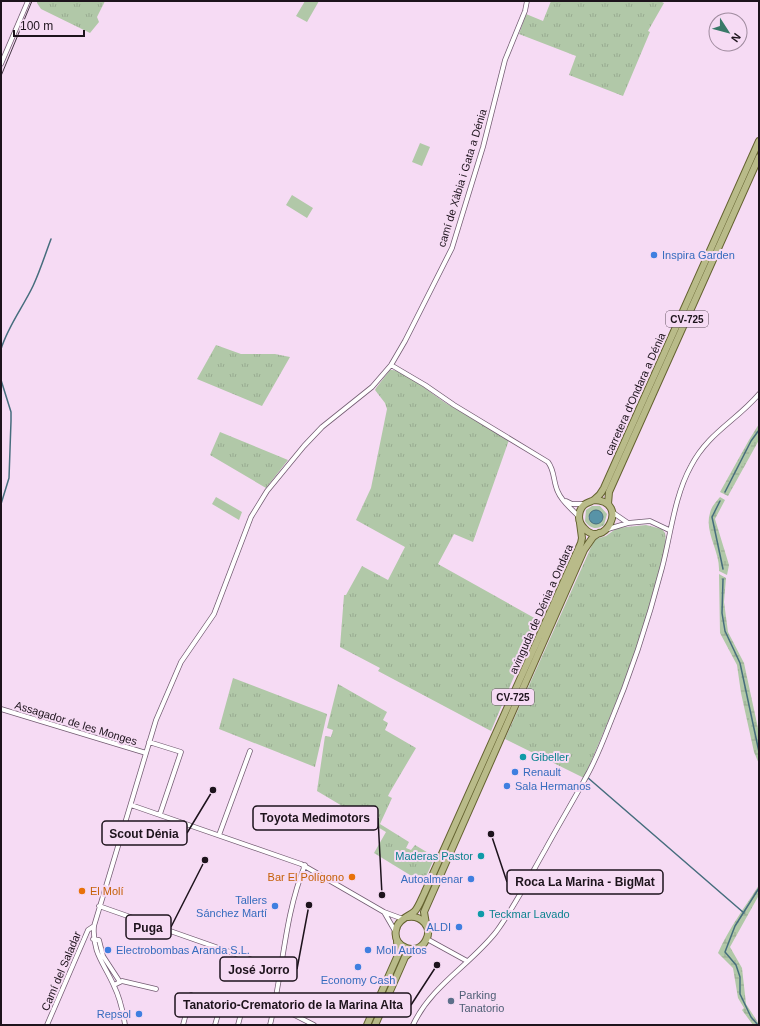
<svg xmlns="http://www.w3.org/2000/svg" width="760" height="1026" font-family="Helvetica,sans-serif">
	<defs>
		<pattern id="grass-tufts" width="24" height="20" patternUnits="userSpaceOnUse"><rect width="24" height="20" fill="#b1c8a8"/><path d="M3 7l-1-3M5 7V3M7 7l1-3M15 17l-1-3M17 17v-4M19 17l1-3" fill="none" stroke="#98ab90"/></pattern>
		<pattern id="wetland-marsh" width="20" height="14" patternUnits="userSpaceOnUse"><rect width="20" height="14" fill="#b1c8a8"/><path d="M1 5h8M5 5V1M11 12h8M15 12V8" fill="none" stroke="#98ab90"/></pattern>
	</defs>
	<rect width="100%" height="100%" fill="#f6dbf4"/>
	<path fill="url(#grass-tufts)" fill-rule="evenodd" d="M37 1H105L97 17 99 22 90 33 41 9 37 3Z
		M551 1H660L664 3 648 31 650 32 623 96 569 75 576 56 519 34 526 14 543 21Z
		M216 345 241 354H275L290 357 262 406 197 379Z
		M390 370C404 368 437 399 451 406 470 417 490 429 509 440L473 542 454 534 438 564 538 620 491 731 378 671 380 668 340 647 344 595H346L362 566 388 580 405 547 356 520 371 488 387 409 385 403 375 390 376 388Z
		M220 432 288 460 266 488 210 455Z
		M592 506H600L607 514 604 525C597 530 590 529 585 521L586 510ZM596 510C601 511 604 515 603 520L590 521 588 517Z
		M646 525 662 529 665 533C668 548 661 566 657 580 640 649 612 713 584 778L505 739 592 545 596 539 606 536 617 528Z
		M233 678 327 714 315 767 219 729Z
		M338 684 387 712 383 720 388 723 385 730 416 748 390 792 388 796 392 798 380 824 409 842 406 848 411 850 415 845 435 857 423 883 374 853 386 832 317 791 325 736 331 737 333 730 327 728Z"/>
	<path fill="url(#wetland-marsh)" d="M759 424V440L728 496 720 492 749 440Z
		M720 497 725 500 715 519 729 565 727 575 719 571C720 551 704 532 710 513 711 507 716 502 720 497Z
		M719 574 726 578 724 602 728 632 744 663 759 733V764L754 752 741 693 737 665 720 633Z
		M759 885V895L730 947 742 968 746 1004 759 1024V1025H753L742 1010 744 1008 738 998 733 968 718 953C729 928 745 907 759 885Z"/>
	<path fill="#b1c8a8" d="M305 1H319L307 22 296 16Z
		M420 143 430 147 422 166 412 162Z
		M292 195 313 208 307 218 286 205Z
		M216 497 242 512 239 520 212 504Z"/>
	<path fill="#5893a7" stroke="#466d7d" d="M589 517a7 7 0 1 1 14 0a7 7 0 1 1-14 0Z"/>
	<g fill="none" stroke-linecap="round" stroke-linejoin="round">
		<path stroke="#466d7d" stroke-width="1.5" d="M1 349C8 326 23 307 33 286 40 271 45 255 51 239
			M1 380 11 412V421L9 478 1 504
			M725 492 751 441 759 430
			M720 501 712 517 723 569
			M723 579 722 613 725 631 740 663 759 752
			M587 777 744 913
			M758 1025 751 1017 740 994V977L736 965 725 952 735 926 759 888"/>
		<g stroke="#735c72" stroke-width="5.5">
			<path id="street" d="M1 64 28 1
				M391 365 425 385 454 405 548 462C555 471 553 482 558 492 562 502 572 509 579 517
				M566 501 572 504H585
				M612 512 628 523
				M608 529 628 523 650 521 669 530
				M1 709 146 753
				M149 742 181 752 160 814
				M131 805 301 864 384 912 403 919
				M219 835 250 751
				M99 906 281 970
				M384 912 395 931
				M93 939 99 940 103 956 120 982
				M427 939 467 961
				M114 985 122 981 156 989
				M275 1005 314 1025
				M47 1025 88 930 94 926
				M125 1025C123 1012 120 998 114 986 104 963 92 953 94 926L156 720 181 662 214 614 251 517 267 491 304 446 322 427 372 387 391 365 405 341 452 248 483 147 505 60 525 11 527 1
				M183 1025 191 995
				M215 1025 221 1004 224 1001 273 1015
				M238 1025 243 1006
				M270 1025C283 973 284 916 305 865
				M413 1025C431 986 470 965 496 932 515 906 529 878 545 850 558 826 572 803 585 779 595 762 602 744 609 726 631 674 648 622 662 568 671 534 674 497 691 466 708 433 736 421 759 394"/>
		</g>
		<g stroke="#646230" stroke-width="8">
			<path id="primary" d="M594 500C631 501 604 551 584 528 579 523 578 517 580 511 583 503 588 503 594 500 598 497 602 492 604 488L759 141
				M608 504 609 492 759 157
				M408 917C421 915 433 927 426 940 418 957 392 948 396 930 397 920 408 917 415 911 419 906 421 900 424 894L581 543 582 538 580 523
				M426 924 424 912 584 550 593 537 599 533
				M367 1025 398 955 397 941
				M375 1025 402 964 405 957 414 949"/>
		</g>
		<use href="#street" stroke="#fff" stroke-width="4"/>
		<use href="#primary" stroke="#b9bb89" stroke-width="6"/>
		<path stroke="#433642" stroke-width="1" d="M1 76 32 1"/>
	</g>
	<g fill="#3f7fe0" stroke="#f6dbf4" stroke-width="1.5">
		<circle cx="654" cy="255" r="4"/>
		<circle cx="515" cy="772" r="4"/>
		<circle cx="507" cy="786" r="4"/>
		<circle cx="471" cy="879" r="4"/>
		<circle cx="275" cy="906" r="4"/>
		<circle cx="459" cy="927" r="4"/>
		<circle cx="108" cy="950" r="4"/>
		<circle cx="368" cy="950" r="4"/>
		<circle cx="358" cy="967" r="4"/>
		<circle cx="139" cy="1014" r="4"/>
	</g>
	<g fill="#0f9aa8" stroke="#f6dbf4" stroke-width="1.5">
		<circle cx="523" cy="757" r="4"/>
		<circle cx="481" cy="856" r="4"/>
		<circle cx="481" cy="914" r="4"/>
	</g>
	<g fill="#e8710a" stroke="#f6dbf4" stroke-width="1.5">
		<circle cx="352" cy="877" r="4"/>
		<circle cx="82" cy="891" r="4"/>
	</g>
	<circle fill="#5c6f8a" stroke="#f6dbf4" stroke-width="1.5" cx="451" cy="1001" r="4"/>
	<g text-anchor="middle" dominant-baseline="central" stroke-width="4" stroke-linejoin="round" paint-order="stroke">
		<g fill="#f6dbf4" stroke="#5e4f5d" stroke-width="1">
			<rect x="666" y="311" width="42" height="16" rx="3"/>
			<rect x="492" y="689" width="42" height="16" rx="3"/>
		</g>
		<g font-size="10" font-weight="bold" fill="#1d131c">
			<text x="687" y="319">CV-725</text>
			<text x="513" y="697">CV-725</text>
		</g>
		<g font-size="11" fill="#1d131c" stroke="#f6dbf4">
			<text transform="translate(462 178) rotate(-73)">camí de Xàbia i Gata a Dénia</text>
			<text transform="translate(635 394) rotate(-66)">carretera d'Ondara a Dénia</text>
			<text transform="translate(541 609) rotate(-66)">avinguda de Dénia a Ondara</text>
			<text transform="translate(76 723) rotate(17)">Assagador de les Monges</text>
			<text transform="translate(61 971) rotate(-67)">Camí del Saladar</text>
		</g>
		<g font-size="11" fill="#366cbe" stroke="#f6dbf4" text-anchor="start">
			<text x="662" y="255">Inspira Garden</text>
			<text x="523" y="772">Renault</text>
			<text x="515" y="786">Sala Hermanos</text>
			<text x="463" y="879" text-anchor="end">Autoalmenar</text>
			<text x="267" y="900" text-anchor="end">Tallers<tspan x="267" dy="13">Sánchez Martí</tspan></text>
			<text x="451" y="927" text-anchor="end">ALDI</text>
			<text x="116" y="950">Electrobombas Aranda S.L.</text>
			<text x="376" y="950">Moll Autos</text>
			<text x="358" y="980" text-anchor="middle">Economy Cash</text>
			<text x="131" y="1014" text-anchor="end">Repsol</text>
		</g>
		<g font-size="11" fill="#0d838f" stroke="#f6dbf4" text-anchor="start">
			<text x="531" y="757">Gibeller</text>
			<text x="473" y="856" text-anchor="end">Maderas Pastor</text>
			<text x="489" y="914">Teckmar Lavado</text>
		</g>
		<g font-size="11" fill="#c56008" stroke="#f6dbf4" text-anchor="end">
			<text x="344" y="877">Bar El Polígono</text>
			<text x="90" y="891" text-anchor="start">El Molí</text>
		</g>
		<g font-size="11" fill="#4e5e75" stroke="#f6dbf4" text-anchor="start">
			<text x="459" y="995">Parking<tspan x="459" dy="13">Tanatorio</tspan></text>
		</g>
	</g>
	<path fill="none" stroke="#1d131c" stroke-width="1.5" d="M382 895L378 818M213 790L187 833M491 834L507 882M205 860L171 927M309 905L297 969M437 965L411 1005"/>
	<g fill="#1d131c" stroke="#f6dbf4" stroke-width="1.5">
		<circle cx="382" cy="895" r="4"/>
		<circle cx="213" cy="790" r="4"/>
		<circle cx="491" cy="834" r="4"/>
		<circle cx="205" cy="860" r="4"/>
		<circle cx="309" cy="905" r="4"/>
		<circle cx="437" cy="965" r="4"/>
	</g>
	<g fill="#f6dbf4" stroke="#1d131c" stroke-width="1.5">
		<rect x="253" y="806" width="125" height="24" rx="4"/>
		<rect x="102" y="821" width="85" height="24" rx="4"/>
		<rect x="507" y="870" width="156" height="24" rx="4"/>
		<rect x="126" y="915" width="45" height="24" rx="4"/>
		<rect x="220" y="957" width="77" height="24" rx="4"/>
		<rect x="175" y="993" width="236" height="24" rx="4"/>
	</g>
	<g font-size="12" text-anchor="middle" font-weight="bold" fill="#1d131c">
		<text x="315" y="822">Toyota Medimotors</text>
		<text x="144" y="838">Scout Dénia</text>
		<text x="585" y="886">Roca La Marina - BigMat</text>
		<text x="148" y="932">Puga</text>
		<text x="259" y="974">José Jorro</text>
		<text x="293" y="1009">Tanatorio-Crematorio de la Marina Alta</text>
	</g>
	<rect width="760" height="1026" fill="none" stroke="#1d131c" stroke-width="4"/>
	<g transform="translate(728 32) rotate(126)"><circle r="19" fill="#f6dbf4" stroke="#9f8b9e"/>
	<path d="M0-3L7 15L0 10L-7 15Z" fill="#397968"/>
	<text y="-6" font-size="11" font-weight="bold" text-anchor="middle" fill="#1d131c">N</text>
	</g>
	<path d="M14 30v6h70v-6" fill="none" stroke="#1d131c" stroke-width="2"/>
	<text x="20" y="30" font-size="12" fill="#1d131c" stroke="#f6dbf4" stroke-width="3" paint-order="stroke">100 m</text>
</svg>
